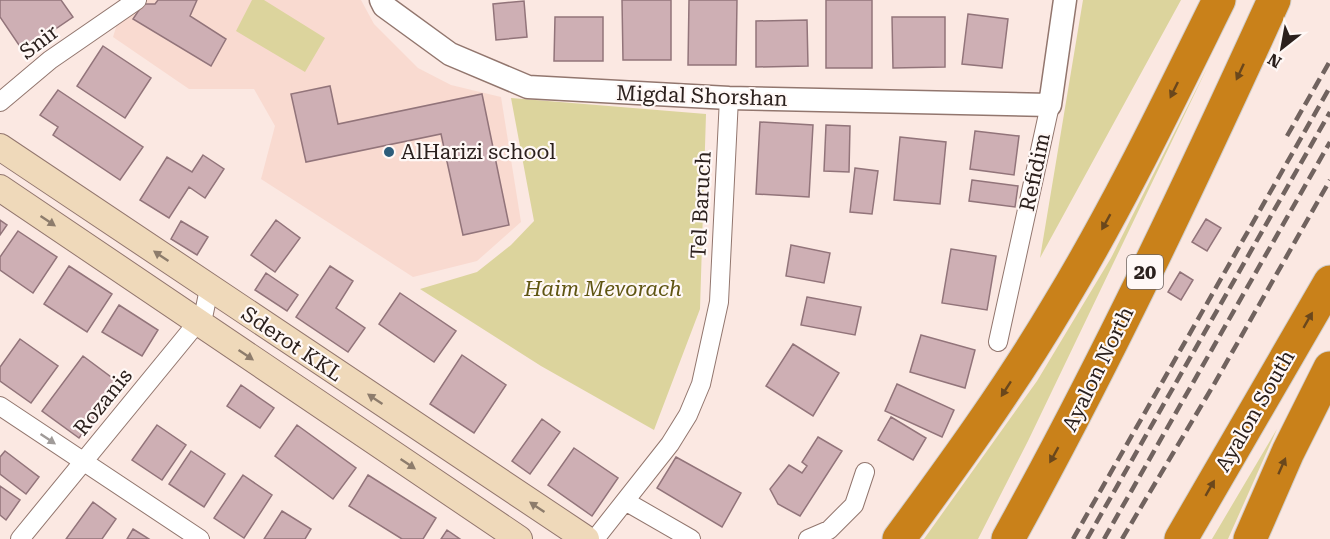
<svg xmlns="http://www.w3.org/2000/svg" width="1330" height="539" font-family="'Roboto Serif',serif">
	<rect width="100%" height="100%" fill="#fbe8e2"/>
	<path fill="#f9dad0" d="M137 0H361L374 24 418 68 451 85 501 97 521 222 477 261 413 277 261 179 275 126 254 89H189L113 37 121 11Z"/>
	<path fill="#dcd49d" d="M252 0H264L325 38 305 72 236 31Z
		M1083 0H1181L1040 258Z
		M1208 66 1028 441 978 539H924L1037 381 1111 258Z
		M511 98 706 114 700 309 654 430 541 366 420 289 477 272 511 245 534 221Z
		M1277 429 1228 539H1212Z"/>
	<path fill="#ceafb4" stroke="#92747a" stroke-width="1.5" d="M0 0H61L73 17 23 51 0 17Z
		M158 0H197L190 16 226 39 211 66 133 19 143 4H155Z
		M622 0H671V60H623Z
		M689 0H737L736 65H688Z
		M826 0H872V68H826Z
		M524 1 527 37 496 40 493 4Z
		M968 14 1008 19 1002 68 962 64Z
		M555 17H603V61H554Z
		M892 17H945V67L893 68Z
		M807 20 808 66 756 67V21Z
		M103 46 151 78 125 118 77 86Z
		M330 86 338 124 482 94 509 225 463 235 441 134 306 162 291 94Z
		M58 90 143 147 120 180 53 135 58 127 40 115Z
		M760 122 813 125 809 197 756 194Z
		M826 125 850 126 849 172 824 171Z
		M975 131 1019 136 1014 175 970 169Z
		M900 137 946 142 940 204 894 200Z
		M203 155 224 169 205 198 189 187 169 218 140 200 167 157 192 172Z
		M855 168 878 171 872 214 850 212Z
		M972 180 1018 186 1015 207 969 201Z
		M1206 219 1221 228 1207 251 1192 242Z
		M0 220 7 225 0 235Z
		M276 220 300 238 275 272 251 255Z
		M181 221 208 237 197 255 171 239Z
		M18 231 57 257 33 293 0 270V257Z
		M791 245 830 253 824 283 786 276Z
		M951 249 996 256 987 310 942 303Z
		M69 266 112 294 87 332 44 304Z
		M330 266 353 281 336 308 365 328 348 352 296 317Z
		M1180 272 1193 280 1181 300 1168 292Z
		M266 273 298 295 287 311 255 290Z
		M400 293 456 331 434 362 379 324Z
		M807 297 861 307 855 335 801 325Z
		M119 305 158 330 142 356 102 332Z
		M921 335 975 350 965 388 910 372Z
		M20 339 58 366 31 403 0 381V367Z
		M793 344 839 373 813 416 766 386Z
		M462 355 506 385 474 433 430 404Z
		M83 356 119 383 79 438 42 411Z
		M897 384 954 410 942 437 885 411Z
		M241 385 274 408 260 428 227 406Z
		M891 417 926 438 913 460 878 440Z
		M542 419 560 432 530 474 512 461Z
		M157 425 186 445 162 480 132 460Z
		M297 425 356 468 333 499 275 456Z
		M818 437 842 451 800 516 778 504 770 489 789 465 802 473 807 466 802 462Z
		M574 448 618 478 592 516 548 485Z
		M5 451 39 477 26 494 0 474V457Z
		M191 451 225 474 204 507 169 484Z
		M676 457 741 493 722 527 657 488Z
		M243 475 272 495 244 538 214 518Z
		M368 475 436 518 423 539H402L349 506Z
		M0 486 20 500 6 520 0 515Z
		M93 502 116 519 102 539H66Z
		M282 511 311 529 305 539H264Z
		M133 529 149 539H127Z
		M447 530 460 539H441Z"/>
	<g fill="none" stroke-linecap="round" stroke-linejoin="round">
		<g stroke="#92766e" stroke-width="20">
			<path id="minor" d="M0 102 50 60 137 0
				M998 342 1050 105
				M0 406 200 539
				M625 501 691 539
				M20 539 197 323 204 313 209 289
				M595 539 670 444 688 415 701 384 719 302 729 98
				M808 539 829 530 854 505 865 472"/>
		</g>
		<g stroke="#92766e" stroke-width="25">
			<path id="tertiary" d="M381 0 384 6 450 54 528 87 729 98 1050 105 1065 0"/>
		</g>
		<g stroke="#92766e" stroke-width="28">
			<path id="secondary" d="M0 147 586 539
				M0 188 519 539"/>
		</g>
		<g stroke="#d0cecd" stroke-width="35">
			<path id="motorway" d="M899 539C955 463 1010 387 1058 306 1118 207 1168 103 1219 0
				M1008 539C1105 364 1191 182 1274 0
				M1181 539 1330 282
				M1250 539 1288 452 1330 368"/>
		</g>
		<use href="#minor" stroke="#fff" stroke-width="18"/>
		<use href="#tertiary" stroke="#fff" stroke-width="22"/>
		<use href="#secondary" stroke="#efd9ba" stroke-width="26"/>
		<use href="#motorway" stroke="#c9811a" stroke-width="33"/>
		<path stroke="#71635f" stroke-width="4.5" stroke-dasharray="12 6" stroke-linecap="butt" d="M1287 136 1330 61
			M1073 539 1330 87
			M1087 539 1330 112
			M1104 539 1330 142
			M1122 539 1213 386 1330 180"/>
	</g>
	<defs><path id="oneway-solid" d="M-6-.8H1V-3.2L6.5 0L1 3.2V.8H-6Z" transform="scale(1.5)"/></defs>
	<g fill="#6a471c">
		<use href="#oneway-solid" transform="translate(1240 72) rotate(115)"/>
		<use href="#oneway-solid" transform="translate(1174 90) rotate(116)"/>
		<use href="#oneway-solid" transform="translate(1106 222) rotate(119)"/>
		<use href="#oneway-solid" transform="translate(1308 320) rotate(-60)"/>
		<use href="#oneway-solid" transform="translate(1006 389) rotate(123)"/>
		<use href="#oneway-solid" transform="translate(1054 455) rotate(119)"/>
		<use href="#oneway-solid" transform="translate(1282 466) rotate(-66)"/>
		<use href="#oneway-solid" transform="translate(1210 488) rotate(-60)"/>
	</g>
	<g fill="#8d7c6c">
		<use href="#oneway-solid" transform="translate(48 221) rotate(34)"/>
		<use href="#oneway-solid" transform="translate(161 256) rotate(-146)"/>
		<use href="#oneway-solid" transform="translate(246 355) rotate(34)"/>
		<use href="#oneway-solid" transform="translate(375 399) rotate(-146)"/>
		<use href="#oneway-solid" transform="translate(408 464) rotate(34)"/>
		<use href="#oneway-solid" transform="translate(537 507) rotate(-146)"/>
	</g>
	<use fill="#a09b99" href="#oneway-solid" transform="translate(48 439) rotate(34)"/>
	<circle fill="#2d5d7b" stroke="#fff8f6" stroke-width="2" cx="389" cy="152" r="6"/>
	<g text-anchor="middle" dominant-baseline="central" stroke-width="4.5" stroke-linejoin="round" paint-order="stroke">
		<rect fill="#fff8f6" stroke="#6b615e" stroke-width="1.5" x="1127" y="255" width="36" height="34" rx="4.5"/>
		<g font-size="20" font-weight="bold" fill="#2b201d">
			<text x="1145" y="272">20</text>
		</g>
		<g font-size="21" fill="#2b201d" stroke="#fff8f6">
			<text transform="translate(39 42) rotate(-37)">Snir</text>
			<text transform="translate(702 96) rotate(2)">Migdal Shorshan</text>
			<text transform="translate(1035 172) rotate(-78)">Refidim</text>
			<text transform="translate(701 205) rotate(-87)">Tel Baruch</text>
			<text transform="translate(292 344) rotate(34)">Sderot KKL</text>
			<text transform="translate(1098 369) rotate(-64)">Ayalon North</text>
			<text transform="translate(103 402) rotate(-51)">Rozanis</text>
			<text transform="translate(1255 411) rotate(-60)">Ayalon South</text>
		</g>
		<g font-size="21" fill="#2b201d" stroke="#fff8f6" text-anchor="start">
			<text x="401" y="152">AlHarizi school</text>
		</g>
		<g font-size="21" font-style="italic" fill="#5f5512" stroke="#fff8f6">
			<text x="603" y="289">Haim Mevorach</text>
		</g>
	</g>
	<g transform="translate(1282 48) rotate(211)" stroke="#fff8f6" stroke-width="4.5" paint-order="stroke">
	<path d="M0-4.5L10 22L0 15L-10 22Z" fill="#2b201d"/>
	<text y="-9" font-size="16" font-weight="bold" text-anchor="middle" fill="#2b201d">N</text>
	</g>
</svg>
